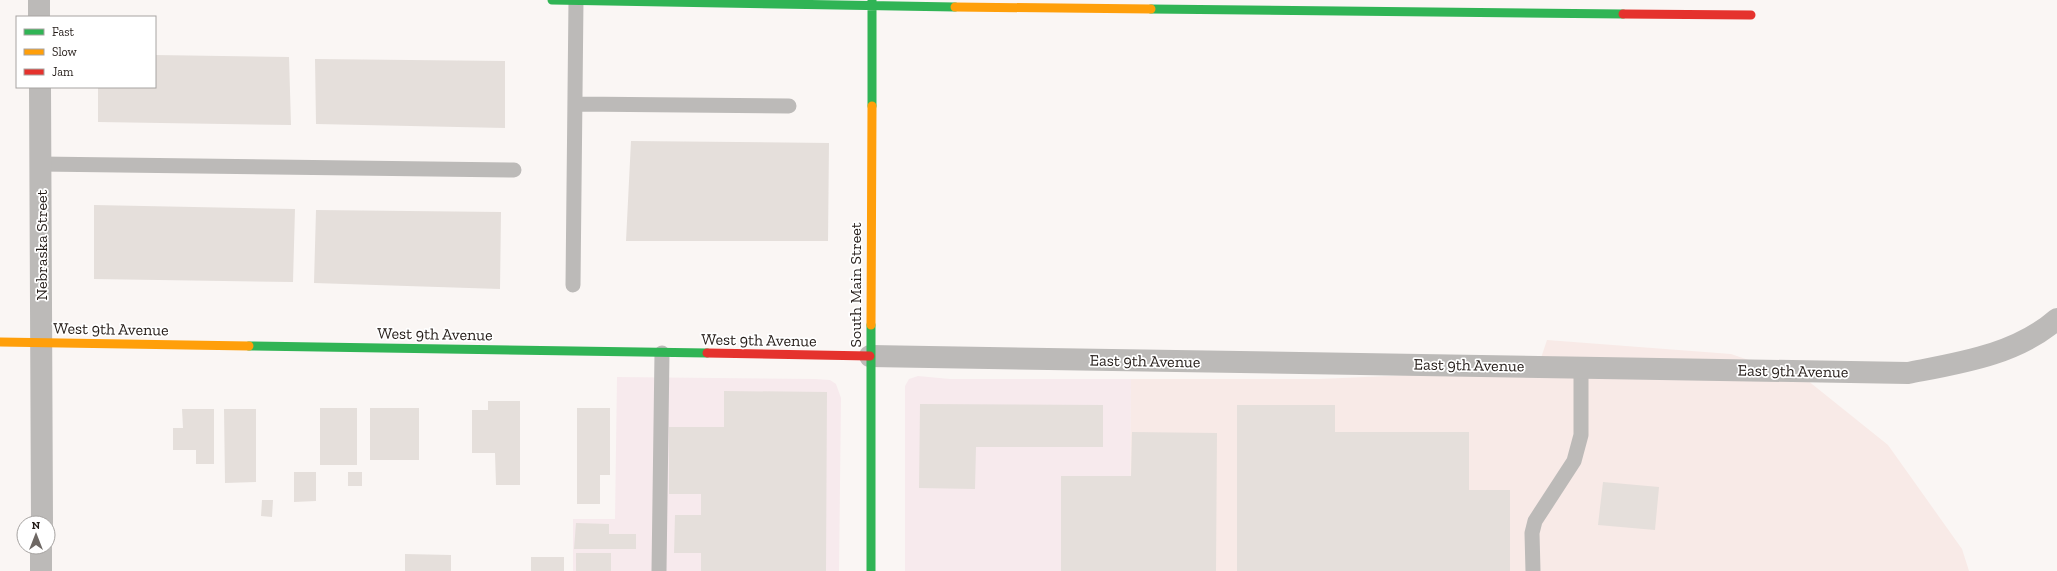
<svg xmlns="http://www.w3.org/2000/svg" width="2057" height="571" font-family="'Zilla Slab',serif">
	<rect width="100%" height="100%" fill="#faf6f4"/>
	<path fill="#f7eaed" d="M918 376 950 379H1131L1130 571H905V386L909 379Z
		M617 377 815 379 830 380 836 384 841 398 839 571H573V519H615Z"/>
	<path fill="#f8eae7" d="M1547 340 1731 354 1807 380 1888 445 1962 549 1969 571H1130L1131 379H1319L1435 374 1535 376Z"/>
	<path fill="#e5dfdb" d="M155 55 289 57 291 125 98 122V87H155Z
		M315 59 505 61V128L316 124Z
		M631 141 829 143 828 241H626Z
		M94 205 295 209 293 282 94 279Z
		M316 210 501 212 500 289 314 283Z
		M724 391 827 392 826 571H701V553H674L675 515H701V494H669V427H724Z
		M488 401H520V485H496L495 453H472V410H488Z
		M920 404 1103 405V447H976L975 489 919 488Z
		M1237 405H1335V432H1469V490H1510V571H1237Z
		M320 408H357V465H320Z
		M370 408H419V460H370Z
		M577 408H610V475H600V504H577Z
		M182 409H214V464H196V450H173V428H183Z
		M224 409H256V482L225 483Z
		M1132 432 1217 433 1216 571H1061V476H1131Z
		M294 472H316V501L294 502Z
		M348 472H362V486H348Z
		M1603 482 1659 487 1655 530 1598 525Z
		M262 500H273L272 517 261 516Z
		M576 523 609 524V534H636V549H574Z
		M576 553H611V571H576Z
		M405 554 451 555V571H405Z
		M531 557H564V571H531Z"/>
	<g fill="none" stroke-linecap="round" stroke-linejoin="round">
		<path stroke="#bcbab8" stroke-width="15" d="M576 104 789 106
			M40 164 514 170
			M573 285 576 0
			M659 571 662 353
			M1533 571 1532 533 1535 521 1574 461 1581 435V367"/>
		<path stroke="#bcbab8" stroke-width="22" d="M39 0V17
			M40 87 42 523
			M870 356 1908 373C1959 363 2016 355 2057 319
			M41 571V547"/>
		<path stroke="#30b455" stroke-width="9" d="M552 0 955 7
			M1151 9 1623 14
			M872 106V0
			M249 346 707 353
			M871 571V325"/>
		<path stroke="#ff9f0a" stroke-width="9" d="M955 7 1151 9
			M871 325 872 106
			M0 342 249 346"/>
		<path stroke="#e5322d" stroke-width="9" d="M1623 14 1751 15
			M707 353 870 356"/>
	</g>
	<g text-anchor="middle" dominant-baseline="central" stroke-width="3.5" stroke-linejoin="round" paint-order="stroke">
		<g font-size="16" fill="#231b17" stroke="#fff">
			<text transform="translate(41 245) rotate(-90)">Nebraska Street</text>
			<text transform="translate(855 285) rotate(-90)">South Main Street</text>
			<text transform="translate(111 329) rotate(1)">West 9th Avenue</text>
			<text transform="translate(435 334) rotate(1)">West 9th Avenue</text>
			<text transform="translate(759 340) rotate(1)">West 9th Avenue</text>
			<text transform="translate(1145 361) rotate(1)">East 9th Avenue</text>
			<text transform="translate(1469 365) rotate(1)">East 9th Avenue</text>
			<text transform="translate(1793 371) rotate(1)">East 9th Avenue</text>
		</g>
	</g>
	<rect x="16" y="16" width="140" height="72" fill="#ffffff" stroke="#a7a4a2"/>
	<rect x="24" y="29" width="20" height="6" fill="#30b455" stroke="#a7a4a2"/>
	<text x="52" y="36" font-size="12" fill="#231b17">Fast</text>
	<rect x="24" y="49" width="20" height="6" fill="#ff9f0a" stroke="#a7a4a2"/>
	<text x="52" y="56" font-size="12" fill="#231b17">Slow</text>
	<rect x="24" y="69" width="20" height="6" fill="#e5322d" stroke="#a7a4a2"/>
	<text x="52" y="76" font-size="12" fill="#231b17">Jam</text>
	<g transform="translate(36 535)"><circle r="19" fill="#ffffff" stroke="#a7a4a2"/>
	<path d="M0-3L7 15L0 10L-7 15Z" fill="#6e6864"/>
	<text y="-6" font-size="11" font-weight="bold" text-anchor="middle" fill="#231b17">N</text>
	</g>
</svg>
